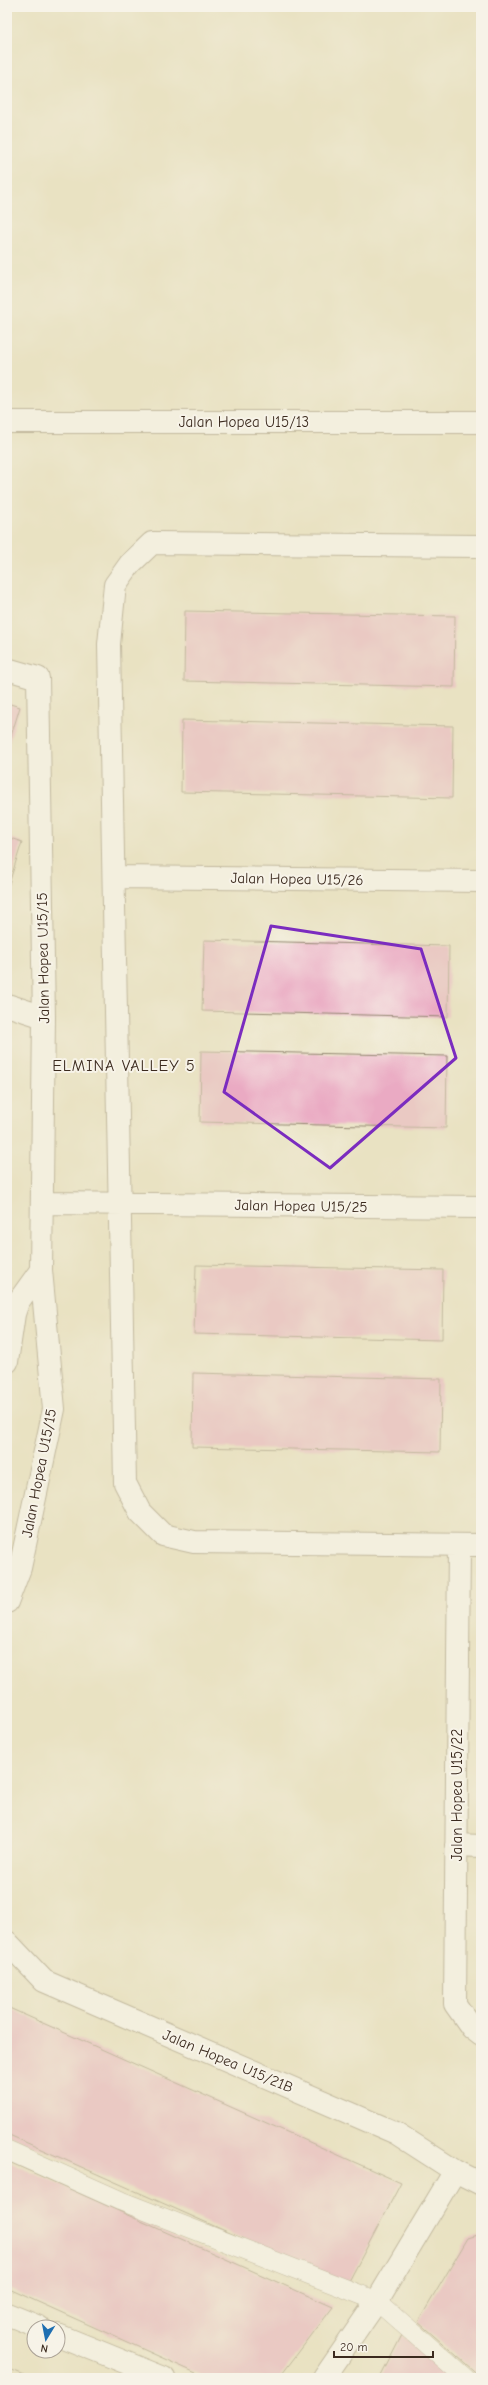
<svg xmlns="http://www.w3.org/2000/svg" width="488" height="2385" font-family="'Comic Neue',sans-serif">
	<rect width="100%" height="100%" fill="#f7f3e8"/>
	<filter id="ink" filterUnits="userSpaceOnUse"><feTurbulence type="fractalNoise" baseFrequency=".025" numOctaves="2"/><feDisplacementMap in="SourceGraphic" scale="8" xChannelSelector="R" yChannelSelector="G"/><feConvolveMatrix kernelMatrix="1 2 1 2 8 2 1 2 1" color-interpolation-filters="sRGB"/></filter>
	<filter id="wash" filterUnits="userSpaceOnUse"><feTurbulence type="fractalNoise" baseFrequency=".012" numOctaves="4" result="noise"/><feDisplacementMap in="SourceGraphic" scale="16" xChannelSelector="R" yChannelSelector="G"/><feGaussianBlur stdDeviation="0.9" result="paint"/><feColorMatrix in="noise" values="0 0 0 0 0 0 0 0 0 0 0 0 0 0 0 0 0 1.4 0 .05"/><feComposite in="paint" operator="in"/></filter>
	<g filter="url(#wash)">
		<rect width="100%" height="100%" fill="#e9e2c2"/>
		<g id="blocks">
			<path fill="#eaaac3" d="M185 611 455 616 454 687 184 681Z
				M7 703 20 707 7 749Z
				M182 720 453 726 452 798 181 792Z
				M7 837 22 842 7 890Z
				M204 940 449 946 448 1017 202 1011Z
				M201 1051 447 1056 446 1128 200 1122Z
				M196 1265 443 1270 442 1340 194 1334Z
				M193 1373 441 1379 440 1452 192 1447Z
				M7 2007 401 2183 347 2285 7 2134Z
				M7 2161 333 2307 279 2378H207L7 2288Z
				M481 2234V2377L418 2322 468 2238Z
				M402 2335 452 2378H380Z
				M7 2368 32 2378H7Z"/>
		</g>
	</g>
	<g filter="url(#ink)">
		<use href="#blocks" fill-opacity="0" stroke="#928670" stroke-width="1"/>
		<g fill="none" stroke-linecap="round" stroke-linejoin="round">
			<g stroke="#928670" stroke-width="20">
				<path id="service" d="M7 2150 121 2201 377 2301 465 2378"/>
			</g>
			<g stroke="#928670" stroke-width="24">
				<path id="minor" d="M481 546 152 543 130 564 115 585 109 644 125 1483 140 1512 163 1535 194 1542 481 1545
					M7 669 38 678 44 1017 41 1270 54 1409 20 1568 7 1602
					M114 877 481 881
					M7 1005 44 1017
					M44 1203 481 1207
					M7 1362 14 1314 18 1302 41 1270
					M459 1545 455 2004 472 2028 481 2035
					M456 1845 481 1846
					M7 1942 44 1981 396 2133 455 2171 481 2184
					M7 2314 39 2327
					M58 2335 164 2378
					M324 2378 377 2301 455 2171"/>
			</g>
			<g stroke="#928670" stroke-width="24">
				<path id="tertiary" d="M7 422H481"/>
			</g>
			<use href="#service" stroke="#fff" stroke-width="19"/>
			<use href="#minor" stroke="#fff" stroke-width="22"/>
			<use href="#tertiary" stroke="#fff" stroke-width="22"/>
		</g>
	</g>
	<path d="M0 0H488V2385H0ZM271 926 421 949 456 1058 330 1168 224 1092Z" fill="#e9e2c2" fill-opacity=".55" fill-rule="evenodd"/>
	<path fill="none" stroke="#7b2cbf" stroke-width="3" stroke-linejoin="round" d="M271 926 421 949 456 1058 330 1168 224 1092Z"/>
	<g text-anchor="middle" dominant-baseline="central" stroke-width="4" stroke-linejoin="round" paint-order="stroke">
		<g font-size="15" fill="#3b2a1e" stroke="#f7f3e8">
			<text x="244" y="422">Jalan Hopea U15/13</text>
			<text transform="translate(297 879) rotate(1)">Jalan Hopea U15/26</text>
			<text transform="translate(43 958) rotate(-91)">Jalan Hopea U15/15</text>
			<text transform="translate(301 1206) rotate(1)">Jalan Hopea U15/25</text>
			<text transform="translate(39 1473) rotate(-79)">Jalan Hopea U15/15</text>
			<text transform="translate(457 1795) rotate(-90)">Jalan Hopea U15/22</text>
			<text transform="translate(228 2061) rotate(23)">Jalan Hopea U15/21B</text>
		</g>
		<g font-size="16" letter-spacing="1" fill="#3b2a1e" stroke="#f7f3e8">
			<text x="124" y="1066">ELMINA VALLEY 5</text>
		</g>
	</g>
	<rect width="488" height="2385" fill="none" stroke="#f7f3e8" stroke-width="24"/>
	<g transform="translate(46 2339) rotate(190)"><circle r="19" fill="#f7f3e8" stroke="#aca397"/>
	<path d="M0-3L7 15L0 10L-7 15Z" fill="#1f6fb2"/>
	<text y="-6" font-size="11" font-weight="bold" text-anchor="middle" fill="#3b2a1e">N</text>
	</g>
	<path d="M334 2351v6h99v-6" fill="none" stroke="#3b2a1e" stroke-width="2"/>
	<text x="340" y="2351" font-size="12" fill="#3b2a1e" stroke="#f7f3e8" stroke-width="3" paint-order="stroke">20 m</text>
</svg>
